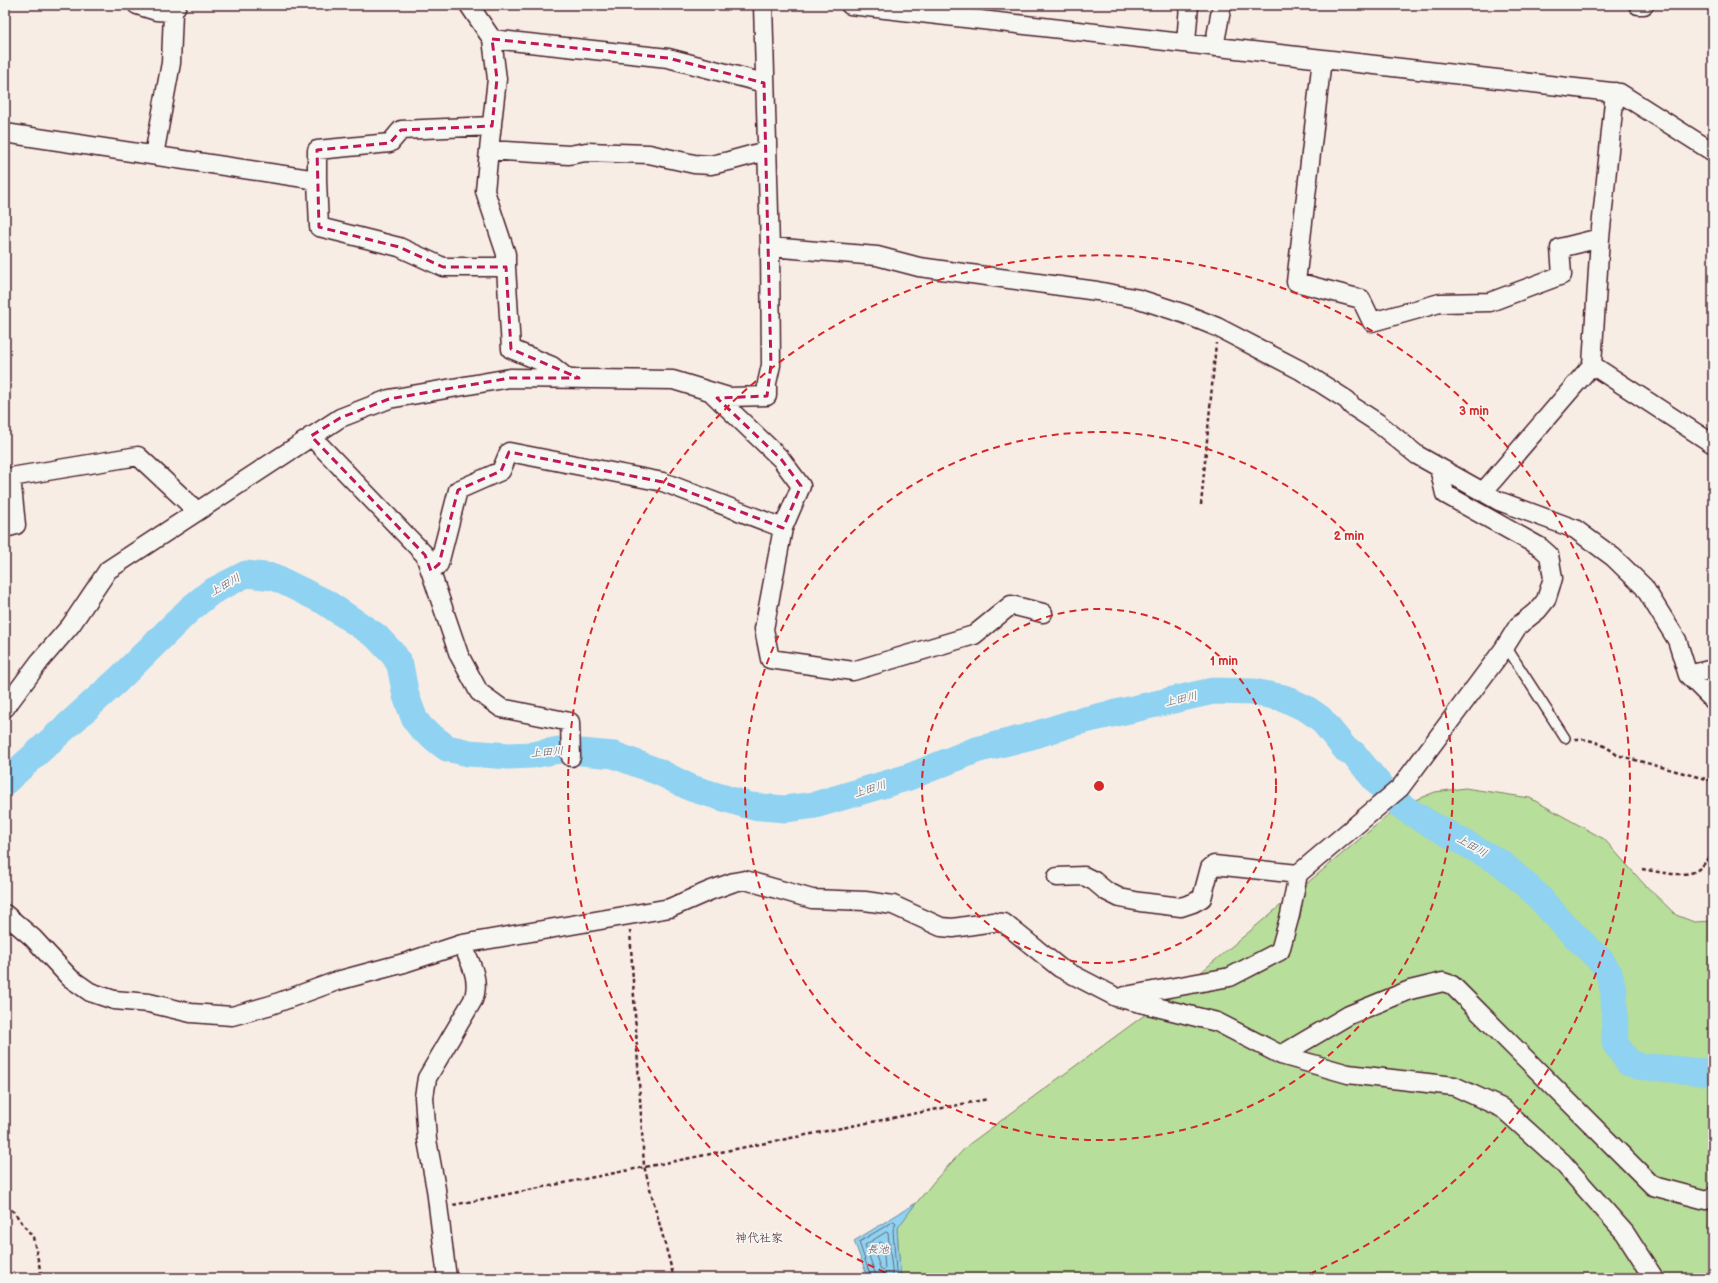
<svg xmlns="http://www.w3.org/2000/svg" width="1718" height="1283" font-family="'Balsamiq Sans','Klee One',sans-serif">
	<rect width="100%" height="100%" fill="#f8ede5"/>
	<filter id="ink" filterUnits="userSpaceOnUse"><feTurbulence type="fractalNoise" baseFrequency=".025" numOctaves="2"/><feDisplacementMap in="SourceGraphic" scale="8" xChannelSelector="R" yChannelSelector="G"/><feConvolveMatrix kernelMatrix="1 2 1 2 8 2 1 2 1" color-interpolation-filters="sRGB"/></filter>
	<g filter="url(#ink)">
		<path fill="#b7de9a" stroke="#807e62" d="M1465 788 1530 798 1604 839 1643 883 1676 915 1694 922 1713 921V1278H902L900 1271 897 1229 904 1218 936 1179 968 1145 1188 983 1398 807 1435 792Z"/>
		<path fill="#8fd2f1" stroke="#738aa2" d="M916 1203 897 1229 900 1271 902 1278H868L854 1241Z"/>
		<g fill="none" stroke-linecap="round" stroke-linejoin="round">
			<path stroke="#66677a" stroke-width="1" d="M881 1242 883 1244 885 1269 883 1271 881 1270 873 1248Z
				M871 1278 859 1242 894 1221 896 1223 893 1230 896 1271 898 1278
				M877 1278 865 1245 886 1232 888 1233 893 1278"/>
			<path stroke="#8fd2f1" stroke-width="27" d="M5 782 118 680 189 610 211 592 246 574 274 577 325 602 376 636 394 655 400 665 406 696 415 720 422 729 447 748 469 753 509 756 532 755 559 750 614 755 659 772 691 788 750 806 785 809 815 805 909 777 976 750 1028 737 1076 722 1213 691 1253 692 1284 698 1307 709 1320 718 1347 751 1354 754 1377 782 1401 806 1423 820 1501 863 1535 893 1565 926 1601 961 1609 973 1614 994 1615 1043 1629 1063 1637 1065V1066L1703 1072 1713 1071"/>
			<g stroke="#4a1f2b" stroke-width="12">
				<path id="service" d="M1505 645 1565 738"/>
			</g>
			<g stroke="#4a1f2b" stroke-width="21">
				<path id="minor" d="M137 5 156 11 173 12 177 5
					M469 5 492 39 497 79 489 150 569 155 586 152 649 154 694 164 711 165 729 161 766 151
					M850 5 1620 93 1713 152
					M1638 5H1644
					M492 39 668 58 764 83
					M1186 43 1189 5
					M1214 47 1222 5
					M1322 59 1296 282 1361 299 1372 322 1440 303 1490 302 1562 275 1560 248 1600 238
					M5 133 317 180V150L390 143 401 130 492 126
					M489 150 485 191 506 254V267
					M154 155 171 63 173 12
					M317 180 319 227 399 247 443 267H506L511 349 552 366 567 378
					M770 247 877 256 919 267 1097 291 1139 299 1185 314 1217 327 1300 370 1347 400 1352 406 1378 423 1417 455 1499 501 1575 529 1613 557 1644 587 1677 640 1688 675 1713 700
					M1592 365 1713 444
					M712 393 781 459 801 486 783 528
					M311 436 425 555 459 655 479 692 501 708 570 722 571 757
					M1483 492 1592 365 1600 238 1615 92
					M5 528 16 525 11 477 138 456 197 511
					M431 571 439 564 458 490 501 471 509 452 663 482 783 528 764 629 770 659 853 671 974 635 1011 605 1043 613
					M1688 675 1713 669
					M5 708 40 661 71 625 108 570 340 418 389 399 510 378 673 380 729 397 767 396V383L771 365 770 247 763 5
					M1057 877 1084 876 1094 881 1106 891 1120 898 1140 902 1181 907 1193 903 1202 898 1210 868 1214 865 1298 874
					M5 914 33 938 70 978 90 992 114 1000 149 1003 191 1013 232 1016 271 1005 337 981 404 963 462 944 670 908 709 891 734 882 745 880 812 899 865 901 893 905 941 927 953 928 993 922 1004 923 1060 968 1116 997 1217 1022 1281 1055 1348 1074 1454 1086 1502 1108 1562 1162 1625 1233 1654 1278
					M1125 996 1230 977 1280 951 1290 915 1298 874 1400 788 1503 650 1518 626 1538 610 1546 600 1553 578 1549 555 1540 547 1445 494 1439 468
					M1281 1055 1349 1015 1410 990 1443 982 1452 985 1653 1186 1706 1200 1713 1197
					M447 1278 436 1189 427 1140 424 1097 427 1078 473 1000C481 980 470 962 462 944"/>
			</g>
			<path stroke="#4a1f2b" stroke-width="2.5" stroke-dasharray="4 3" stroke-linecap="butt" d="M1201 505 1216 343
				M1575 739C1592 739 1604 744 1617 755L1713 781
				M1642 869C1658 872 1678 877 1694 872 1701 869 1708 859 1713 854
				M630 930 644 1166 674 1278
				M453 1205 988 1099
				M5 1206 13 1211 33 1237 42 1278
				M825 1278 832 1276"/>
			<use href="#service" stroke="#f6f6f2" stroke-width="9"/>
			<use href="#minor" stroke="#f6f6f2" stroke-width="18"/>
		</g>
	</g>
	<path fill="none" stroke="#c2185b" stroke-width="3" stroke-dasharray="8 5" stroke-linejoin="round" d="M492 39 668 58 764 83 771 365 767 396 717 398 781 459 801 486 783 528 663 482 509 452 501 471 458 490 439 564 431 571 425 555 311 436 340 418 389 399 510 378H579L511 349 506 267H443L399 247 319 227 317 150 390 143 401 130 492 126 497 79Z"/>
	<g fill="none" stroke="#d62828" stroke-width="2" stroke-dasharray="7 5">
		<circle cx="1099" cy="786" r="177"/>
		<circle cx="1099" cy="786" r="354"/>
		<path d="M896 1277A531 531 0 1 1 1302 1277"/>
	</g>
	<g text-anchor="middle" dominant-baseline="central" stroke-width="3.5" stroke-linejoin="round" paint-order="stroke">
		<g font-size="11" font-style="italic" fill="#5f5566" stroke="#f6f6f2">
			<text transform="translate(225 585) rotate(-30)">上田川</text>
			<text transform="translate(1181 699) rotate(-13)">上田川</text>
			<text transform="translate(547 752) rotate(-4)">上田川</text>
			<text transform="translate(870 789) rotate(-17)">上田川</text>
			<text transform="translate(1472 846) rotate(30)">上田川</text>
			<text x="878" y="1249">長池</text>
		</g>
		<g font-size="12" fill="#4a1f2b" stroke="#f6f6f2">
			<text x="759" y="1238">神代社家</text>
		</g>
	</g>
	<circle cx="1099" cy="786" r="6" fill="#d62828" stroke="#f6f6f2" stroke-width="2"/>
	<g font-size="12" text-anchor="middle" font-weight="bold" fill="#d62828" stroke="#f6f6f2" stroke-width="3.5" stroke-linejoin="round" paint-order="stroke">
		<text x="1474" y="415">3 min</text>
		<text x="1349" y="540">2 min</text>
		<text x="1224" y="665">1 min</text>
	</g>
	<rect width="1718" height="1283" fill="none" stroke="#f6f6f2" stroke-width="20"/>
	<rect x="10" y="10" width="1698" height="1263" fill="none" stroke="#4a1f2b" stroke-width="1.5" filter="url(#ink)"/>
</svg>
